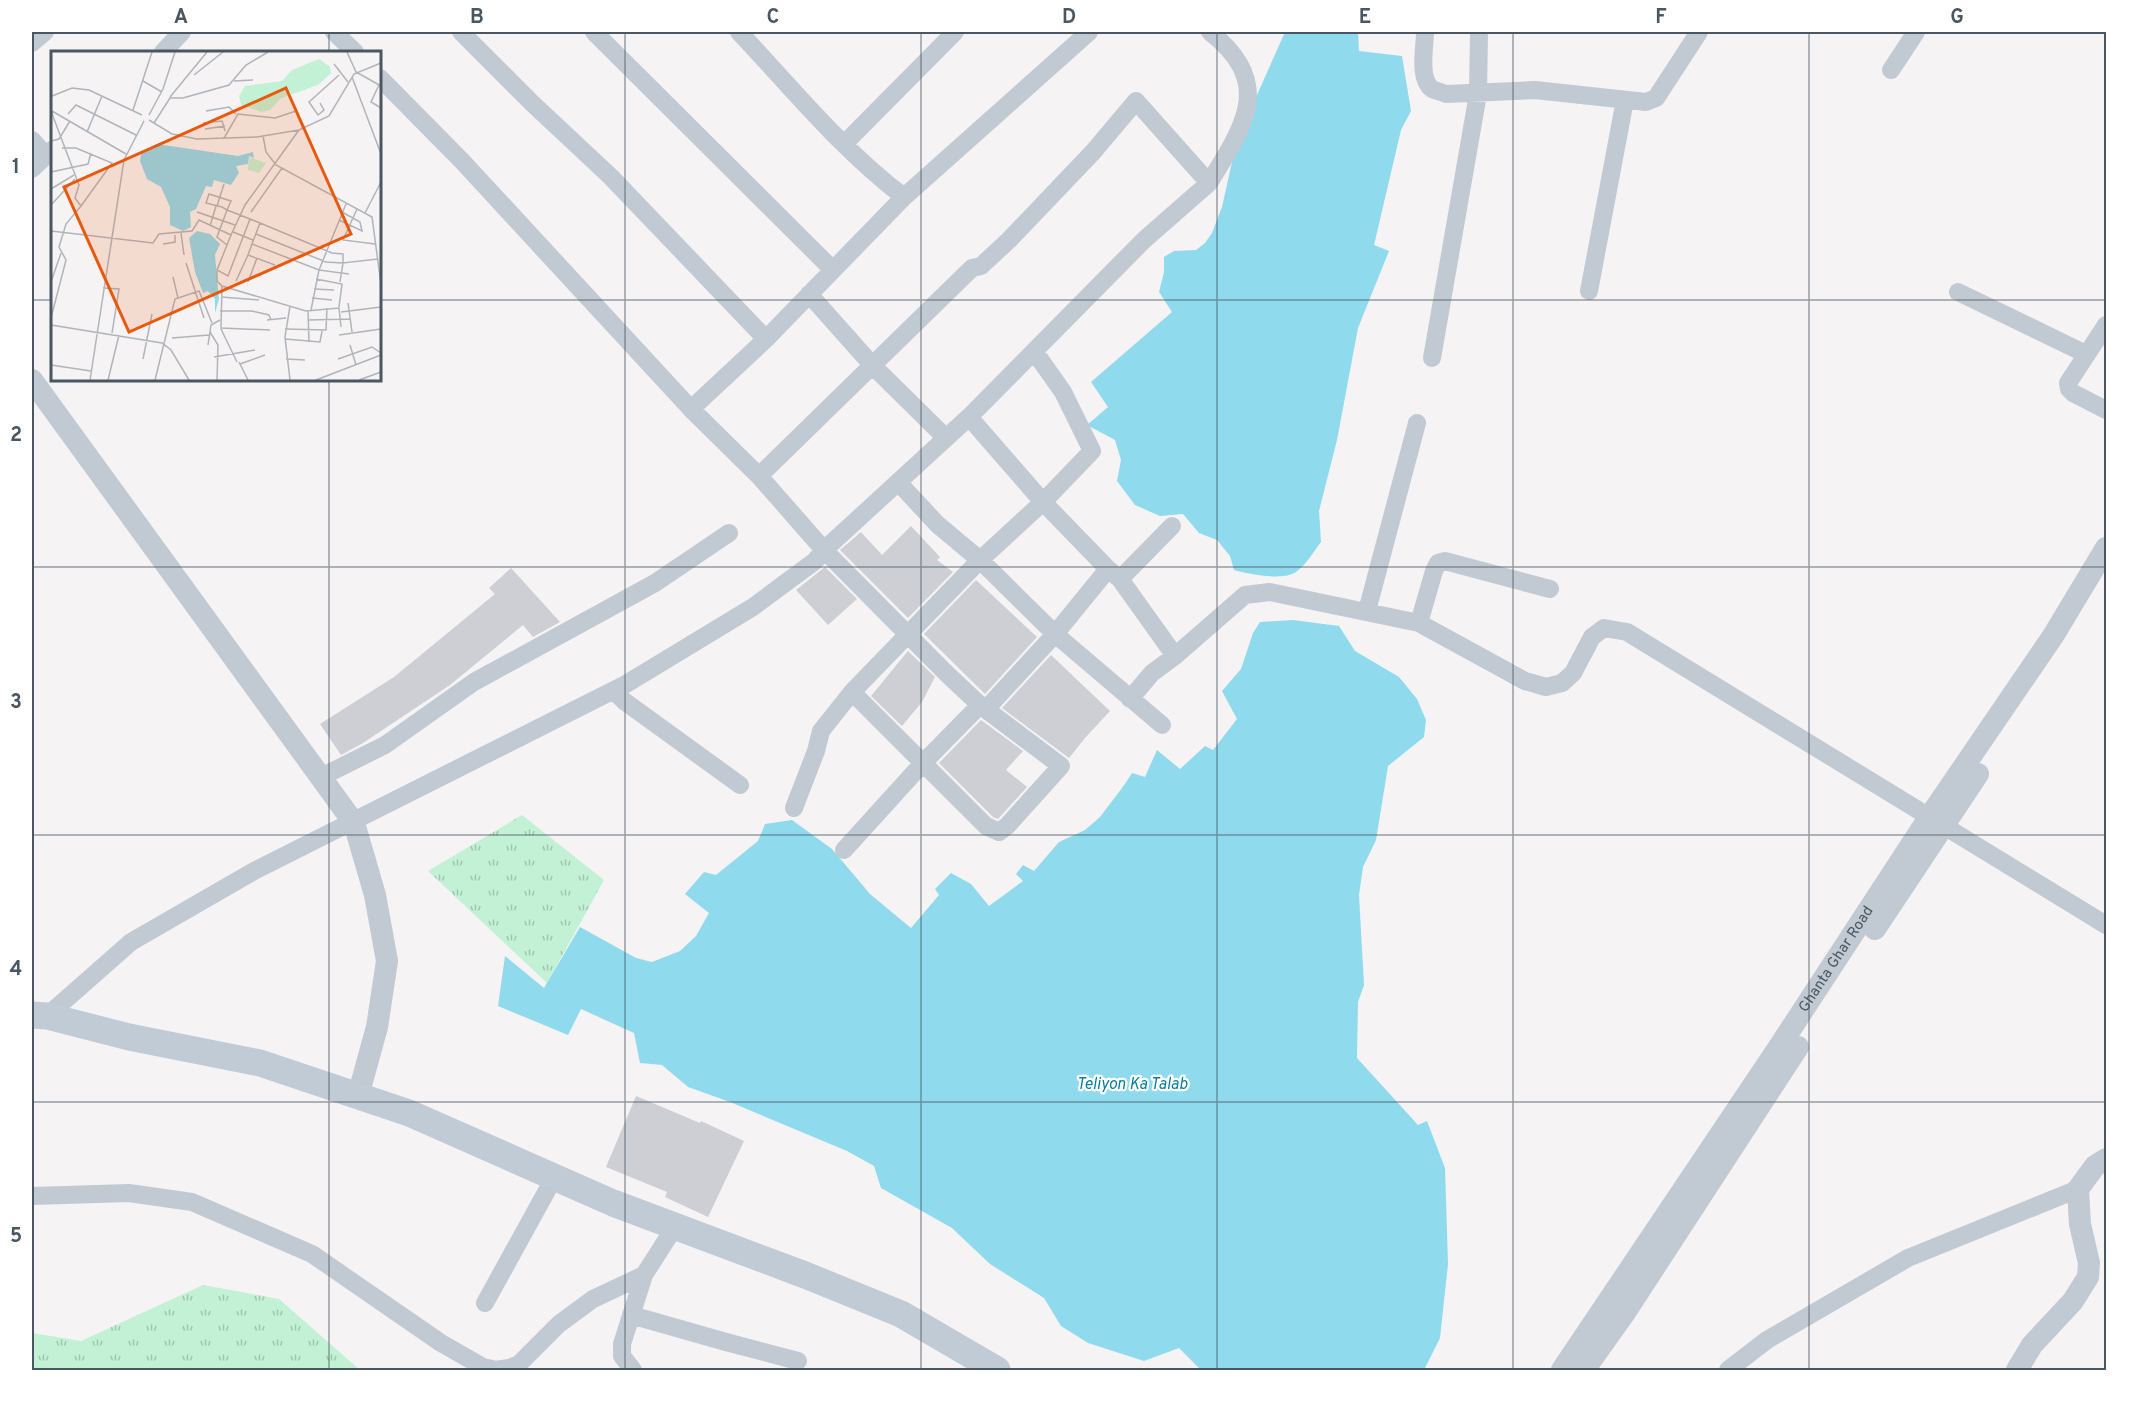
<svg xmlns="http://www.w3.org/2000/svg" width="2138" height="1402" font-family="Overpass,sans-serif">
	<defs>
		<pattern id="grass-tufts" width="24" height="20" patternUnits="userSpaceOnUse" patternTransform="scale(1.5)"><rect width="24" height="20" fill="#c3f1d5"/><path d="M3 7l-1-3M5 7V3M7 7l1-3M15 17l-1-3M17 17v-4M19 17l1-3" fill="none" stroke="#a0c6b0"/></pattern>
	</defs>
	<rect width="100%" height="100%" fill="#f5f3f3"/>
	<path fill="url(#grass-tufts)" d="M522 815 604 880 547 983 428 871Z
		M203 1285 279 1299 360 1370H32V1333L81 1341Z"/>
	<path fill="#90daee" d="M1285 32H1358L1359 51 1402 56 1411 111 1401 130 1374 245 1389 251 1358 328 1337 440 1319 511 1321 542C1314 551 1306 565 1296 572 1283 581 1249 574 1234 570L1230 556 1217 540 1199 533 1183 514 1160 516 1135 505 1117 481 1121 460 1115 440 1087 425 1108 407 1091 382 1172 312 1159 292 1164 272V257L1174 251 1196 250 1205 243 1212 233 1222 207 1232 162 1249 113Z
		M1293 620 1339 626 1355 651 1399 677 1417 699 1426 720 1424 737 1388 766 1376 840 1363 867 1359 895 1364 985 1358 1002 1357 1058 1418 1125 1427 1121 1445 1168 1448 1264 1440 1338 1424 1370H1201L1179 1348 1144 1361 1088 1343 1061 1326 1044 1298 990 1264 952 1228 881 1188 874 1166 847 1151 730 1102 688 1087 662 1065 640 1063 634 1033 581 1009 568 1035 498 1006 505 956 544 988 580 927 636 958 652 962 680 951 696 936 709 913 685 894 704 872 716 875 758 841 765 824 792 820 832 849 870 894 911 928 939 895 935 889 951 873 971 884 989 906 1023 881 1016 874 1023 865 1034 871 1059 842 1085 830 1100 817 1125 784 1132 773 1145 777 1157 750 1180 769 1205 746 1213 750 1237 719 1222 691 1241 669 1253 633 1260 622Z"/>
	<path fill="#cdcfd5" d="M911 526 940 557 937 560 953 572 908 618 840 550 861 532 882 555Z
		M825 567 857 599 828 625 796 590Z
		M511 568 560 622 533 637 523 625 450 685 363 743 341 755 320 724 394 677 495 594 489 588Z
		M976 580 1037 637 985 694 924 634Z
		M908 651 935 677 922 702 902 726 871 696Z
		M1051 655 1110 711 1085 738 1069 758 1002 708Z
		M981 720 1023 751 1006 770 1027 787 998 819 993 817 939 763Z
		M636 1096 700 1123 701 1121 744 1141 708 1217 665 1197 667 1192 606 1167Z"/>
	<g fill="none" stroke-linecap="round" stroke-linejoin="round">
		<path stroke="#c1cad2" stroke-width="18" d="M334 32 355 52
			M461 32 533 104 611 177 766 339
			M594 32 833 270 766 339 691 409
			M739 32C792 88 842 150 904 197L833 270
			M1425 32C1425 47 1418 78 1432 89 1436 91 1442 92 1446 94L1535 90 1646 102 1656 98 1699 32
			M32 43 45 32
			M163 52 182 32
			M1891 70 1916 32
			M380 78 462 161 691 409 759 476 824 550 946 673 980 705 1061 766 1007 826 999 832 986 826 852 692 980 560 1043 502 1092 451 1063 392 1034 351
			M32 140 46 156
			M844 144 955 32
			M32 169 52 150
			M1209 183C1244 126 1275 83 1210 32
			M904 197 1089 32
			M1589 291 1625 100
			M1958 292 2086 354
			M809 294 873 366 946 438
			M2106 325 2068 383 2069 389 2073 393 2106 410
			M1432 358 1478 94 1479 32
			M759 476 972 268 981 266 1009 240 1093 152 1136 101 1209 183 1144 240 969 417 1043 502 1108 569 1120 579 1175 656 1245 595 1270 592 1419 623 1525 681 1546 687 1562 683 1573 673 1592 637 1604 628 1627 632 2106 925
			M898 482 937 524 980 560 1055 634 1162 725
			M1120 579 1172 526
			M1367 611 1417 423
			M1419 623 1434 571 1438 563 1445 561 1550 589
			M614 691 624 701 740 785
			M1130 699 1152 673 1175 656
			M987 708 1055 634 1108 569
			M321 777 385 745 474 682 655 583 729 533
			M794 808 816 751 821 731 852 692
			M844 850 923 763 980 705
			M47 1016 131 942 254 871 626 684 753 607 815 561 824 550 969 417
			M32 1196 129 1193 192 1202 312 1254 441 1343 483 1367 496 1370 509 1368 519 1364 559 1324 593 1299 644 1275 676 1225
			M485 1303 555 1176
			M631 1315 726 1342 798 1361
			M633 1370 622 1356V1344L644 1275
			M1728 1370 1767 1340 1908 1258 2078 1189"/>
		<g stroke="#c1cad2" stroke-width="22">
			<path d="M32 380 354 823 375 895 387 961 377 1027 358 1096"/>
			<path d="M1875 929 1978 774"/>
			<path id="s1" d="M1562 1370 1777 1050 1930 816 2053 636 2106 548"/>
			<path d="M1584 1370 1626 1311 1798 1047"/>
			<path d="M2017 1370 2032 1345 2073 1301 2088 1277 2089 1263 2080 1224 2078 1189 2095 1166 2106 1159"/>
		</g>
		<path stroke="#c1cbd6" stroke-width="27" d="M32 1015 47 1016 129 1037 260 1063 409 1113 613 1203 805 1275 901 1314 997 1370"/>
	</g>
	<path fill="none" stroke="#4a5661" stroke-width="1.5" stroke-opacity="0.55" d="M329 32V52M625 32V1370M921 32V1370M1217 32V1370M1513 32V1370M1809 32V1370M32 300H52M380 300H2106M329 380V1370M32 567H2106M32 835H2106M32 1102H2106"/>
	<g text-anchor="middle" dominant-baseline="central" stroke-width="4.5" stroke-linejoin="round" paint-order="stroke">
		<g font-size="15" fill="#4a5661" stroke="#fff">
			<text stroke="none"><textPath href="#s1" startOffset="494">Ghanta Ghar Road</textPath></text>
		</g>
		<g font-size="16" font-style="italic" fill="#0c7c9b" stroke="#fff">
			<text x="1132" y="1085">Teliyon Ka Talab</text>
		</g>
	</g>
	<g transform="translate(51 51)">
		<rect width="330" height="330" fill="#f5f3f3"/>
		<path d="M268 8 279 16 280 22 267 34 230 47 219 59 211 61 190 54 188 45 194 35 231 30 241 19ZM198 106 215 112 208 122 197 119Z" fill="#c3f1d5"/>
		<path d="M106 93 187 105 202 101 203 107 198 105 197 113 185 115 188 122 180 134 163 129 161 136 155 135 145 158 139 161 140 176 132 180 119 174V156L110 136 96 128 89 110 90 102ZM146 180 159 183 169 193 164 204 168 248 164 262V248L157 240 152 242 144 221 138 187Z" fill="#90daee"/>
		<path fill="none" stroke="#b1b4b9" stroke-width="1.5" d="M296 1 305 21 330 35M283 13 297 31M143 24 172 1M301 26 330 103M92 30 111 41M183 30 202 29M328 34 320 51 330 57M1 45 21 37 38 39 91 64M119 46 156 1M269 52 273 59 267 64 258 51 288 24M82 59 101 1M0 60 28 134 24 147 30 155 15 173 8 196 15 209 0 267M1 60 75 103M155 60 178 56 185 63M17 63 25 54 85 84M98 64 112 38 124 1M98 69 121 83 146 88 206 86 248 79 278 65 303 23 330 12M103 72 119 47H132L178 34 195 14 217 1M152 72 171 70 174 80M154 78 174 75M36 81 51 45M212 85 215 101 225 114 321 166 330 233M173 87 187 63 224 67 245 60 252 78M0 90 8 88 19 70M11 97H25L61 112 30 155M0 121 37 113 40 102M0 138 23 124M0 154 24 128M166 155 173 133M306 158 292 189 324 193M146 161 184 174M200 161 231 117M314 162 330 131M288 169 311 180 309 171 291 161M209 172 201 193 268 219 295 153M159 175 165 155M0 180 102 192 108 183 141 180 148 169 180 184 166 219 177 225 199 168M182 181 202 189M130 182 133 204M205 183 275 211 292 212 289 231M180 184 194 154 248 79M112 193 124 191V184M201 193 197 204 224 214M176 194 166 186 172 170 176 159 180 150 158 143 155 152 171 156 176 159 189 164 209 172 281 202 292 203V212L327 208M135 212 153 267M166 220V230L171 235 255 260 288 257 290 276M122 226 127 247M265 228 291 233 288 256M185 230 197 204M0 231 10 202M197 231 206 207M171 235 170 277 219 279M52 237 68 238 61 282M263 238 283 239M170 246 208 249M261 247 281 249M297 252 301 281M260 259 268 219 298 223M169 260H201L218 264 220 269M257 260 258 291M290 261 330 256M216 269 235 267M257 269 299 268M0 274 111 292 120 299 138 329M170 278 186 311M234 278 275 279 276 257M159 281 167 294 166 329M288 284 330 278M121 287 158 284M234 288 269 291 271 280M157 294 160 274 169 269M299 294 305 314M163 306 204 299M92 308 101 263M235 308 254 309M287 308 321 296 330 302M188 311 197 329M189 313 214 304M0 314 40 320M39 329 73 109 93 70M57 329 68 284M104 329 124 248 148 240 161 272M239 329 234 286 239 255M265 329 330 304M308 329 330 321"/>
		<path fill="#e8590c" fill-opacity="0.15" stroke="#e8590c" stroke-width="3" d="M235 37 300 183 78 281 13 136Z"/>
		<rect width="330" height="330" fill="none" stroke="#4a5661" stroke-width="3"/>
	</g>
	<rect width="2138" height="1402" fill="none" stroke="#ffffff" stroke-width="66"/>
	<rect x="33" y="33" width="2072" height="1336" fill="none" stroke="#4a5661" stroke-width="2"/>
	<g font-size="20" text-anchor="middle" font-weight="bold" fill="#4a5661">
		<text x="181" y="23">A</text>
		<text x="477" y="23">B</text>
		<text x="773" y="23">C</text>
		<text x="1069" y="23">D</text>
		<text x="1365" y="23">E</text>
		<text x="1661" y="23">F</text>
		<text x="1957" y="23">G</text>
		<text x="16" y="173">1</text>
		<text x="16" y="441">2</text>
		<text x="16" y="708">3</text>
		<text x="16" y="975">4</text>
		<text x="16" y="1242">5</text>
	</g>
</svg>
